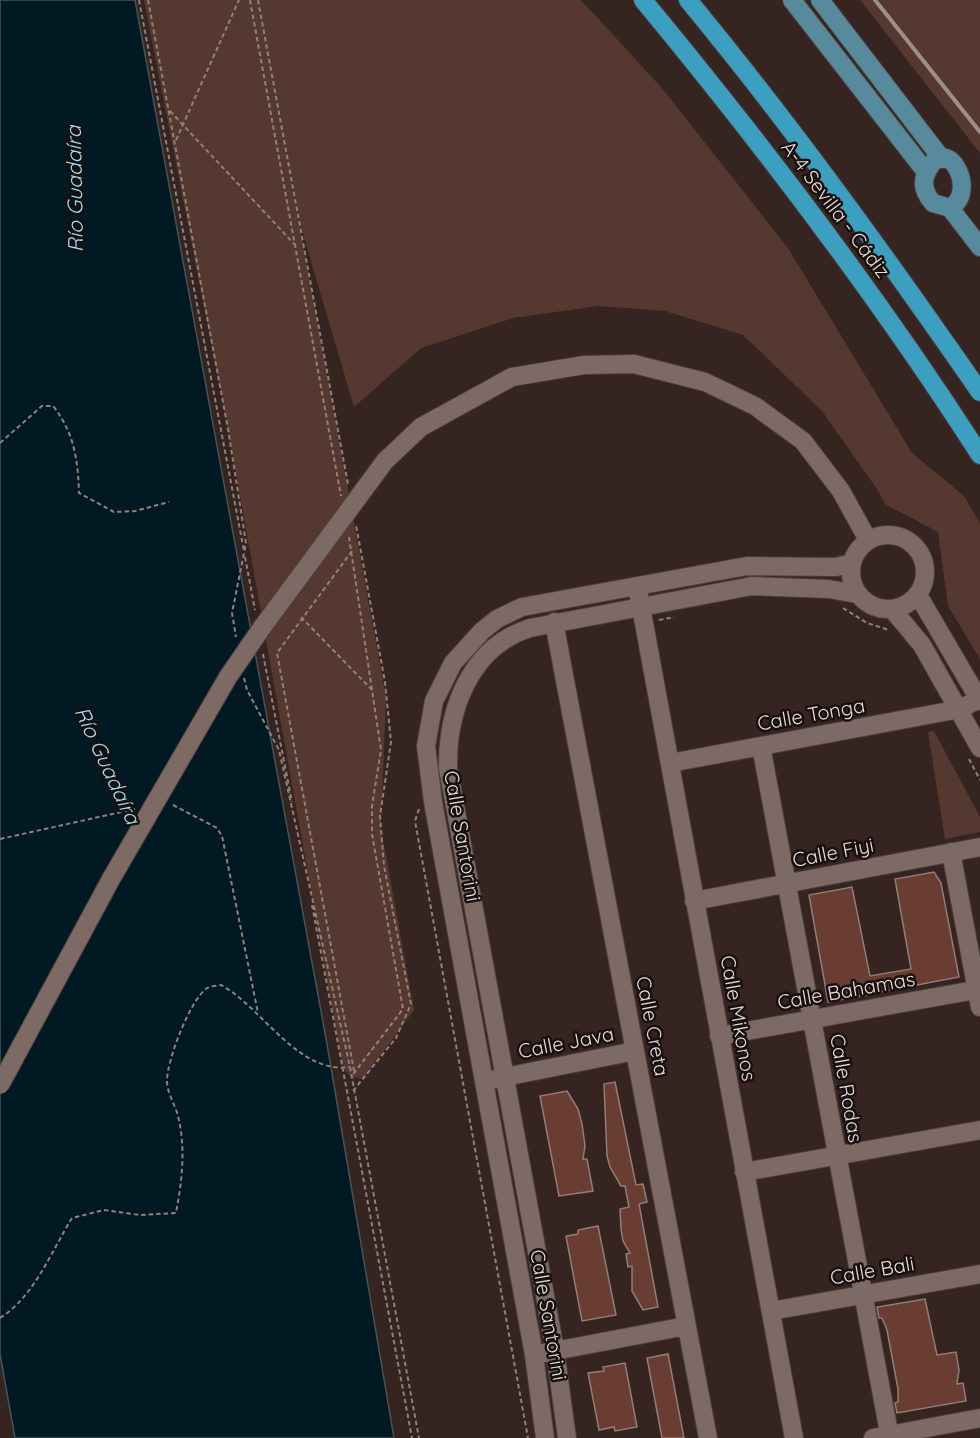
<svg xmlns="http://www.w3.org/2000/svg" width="980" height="1438" font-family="Quicksand,sans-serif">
	<rect width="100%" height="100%" fill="#352420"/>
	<path fill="#553931" d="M144 0H581L661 87 788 248 912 453 964 496 980 523V659L948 606 938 532 885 504 879 492 822 411 743 335 665 311 598 306 513 318 421 348 354 407 300 224 273 80 386 697 381 828 414 1010 364 1078 351 1077 343 1068 228 429Z
		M860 0H980V153Z
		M934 731 980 817V832L945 839 928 732Z"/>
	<path fill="#001922" stroke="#455459" stroke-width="1.5" d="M0 0H135L327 1044 394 1438H15L0 1354Z"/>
	<path fill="#693d32" stroke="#927d78" stroke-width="1.5" d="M934 872 941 883 959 977 828 1002 809 895 852 887 870 976 911 969 895 879Z
		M615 1082 636 1185 643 1184 647 1202 639 1204 658 1307 643 1310 632 1291V1266L628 1267 626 1254 630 1253 623 1241 621 1229 620 1209 629 1207 625 1186H621L610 1167 607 1156 604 1084Z
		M567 1091 578 1109 582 1124 585 1146 583 1159H587L593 1191 559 1196 540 1096Z
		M598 1226 616 1315 582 1321 566 1236 578 1234V1230Z
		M925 1299 937 1355 956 1352 959 1370 957 1384 963 1383 966 1401 897 1413 895 1403 898 1402V1389L887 1330 882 1318H879L877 1307Z
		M668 1354 671 1370 684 1438H662L647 1358Z
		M625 1363 637 1427 615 1431 614 1427 599 1430 588 1373 604 1371 603 1367Z"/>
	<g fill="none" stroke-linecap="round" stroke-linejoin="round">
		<g stroke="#4d3f3c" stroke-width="20">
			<path id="minor" d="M851 572a37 37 0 1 1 74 0a37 37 0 1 1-74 0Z
				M918 595 980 701
				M639 596 794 1438
				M892 609 922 645 980 748
				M554 622 708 1438
				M261 629 385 461 421 427 512 377 584 365 634 364 705 382 755 406 803 441 841 491 868 540
				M761 746 890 1438
				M670 763 960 709 979 699
				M951 852 980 1007
				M694 901 980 847
				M719 1036 980 989
				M495 1079 635 1051
				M744 1172 980 1130
				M771 1311 980 1274
				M544 1353 686 1326
				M545 1438 534 1355 433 802 426 746 434 701 453 663 482 631 497 619 522 607 747 566 836 567 852 563
				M567 1438 555 1350 448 768C447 710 470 647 530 628L752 586 829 589 857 594
				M873 1438 980 1418"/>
		</g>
		<g stroke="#4d3f3c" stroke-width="20">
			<path id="major" d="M792 0 926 172
				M820 0 942 159
				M950 208C980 191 945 128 926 174 921 185 926 195 933 203L950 208 980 247"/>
		</g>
		<g stroke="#4d3f3c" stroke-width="20">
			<path id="highway" d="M643 0C763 145 878 296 980 455
				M688 0C792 126 887 258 980 392"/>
		</g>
		<path stroke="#8f817d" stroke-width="2" stroke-dasharray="4.5 3" stroke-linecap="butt" d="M139 0 244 551
			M148 0 228 429 246 543 232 613 236 637
			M250 0 341 496
			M258 0 348 484
			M170 111 297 247
			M176 140 239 0
			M0 443 42 406H53C74 432 78 460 79 493L114 512 135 511 169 502
			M349 537 381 750 372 806V834L403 1009 351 1077
			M352 551 277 653 354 1071
			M245 557 255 610
			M843 608 867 623 889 630
			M301 617 373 691
			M659 620 674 617
			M263 654 292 802
			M244 678 247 690 279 750 350 1067 419 1438
			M969 759 980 780
			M173 805 217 828 222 836 258 1013
			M419 809 415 821 528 1438
			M0 839 135 809
			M312 905 412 1438
			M353 1091 396 1038 411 1004 384 866 380 816 391 742 385 682 356 525
			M0 1318C34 1297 51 1252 72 1218L104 1210 140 1215 176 1213C182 1181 186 1148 178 1116 175 1104 167 1093 167 1081 167 1060 190 1000 207 988 211 986 217 986 221 985 261 1006 298 1075 350 1067"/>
		<use href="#minor" stroke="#7e6a65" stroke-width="18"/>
		<use href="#major" stroke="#578a9c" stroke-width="18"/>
		<use href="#highway" stroke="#3d9fc0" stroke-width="18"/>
		<path stroke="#9c8e8b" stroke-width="4" d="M875 0 980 132"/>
		<g stroke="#4d3f3c" stroke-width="20" stroke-linecap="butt">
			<path id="minor-bridge" d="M0 1085 111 879 228 677 261 629"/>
		</g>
		<use href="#minor-bridge" stroke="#7e6a65" stroke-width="18"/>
	</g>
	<g text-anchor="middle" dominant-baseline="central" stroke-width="5" stroke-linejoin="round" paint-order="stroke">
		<g font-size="20" fill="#e7dcd9" stroke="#17100e">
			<text transform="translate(836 209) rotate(53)">A-4 Sevilla - Cádiz</text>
			<text transform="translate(811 714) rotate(-10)">Calle Tonga</text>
			<text transform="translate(463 836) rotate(80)">Calle Santorini</text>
			<text transform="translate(833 852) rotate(-11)">Calle Fiyi</text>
			<text transform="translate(846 990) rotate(-10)">Calle Bahamas</text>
			<text transform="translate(739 1018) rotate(80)">Calle Mikonos</text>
			<text transform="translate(653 1026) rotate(79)">Calle Creta</text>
			<text transform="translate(566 1042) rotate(-11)">Calle Java</text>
			<text transform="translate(847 1088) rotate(80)">Calle Rodas</text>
			<text transform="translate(872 1270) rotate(-10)">Calle Bali</text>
			<text transform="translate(549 1315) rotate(80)">Calle Santorini</text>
		</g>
		<g font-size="21" font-style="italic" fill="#9ddff9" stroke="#17100e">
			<text transform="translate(74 189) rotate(-91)">Río Guadaíra</text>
			<text transform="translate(108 765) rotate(65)">Río Guadaíra</text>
		</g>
	</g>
</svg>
